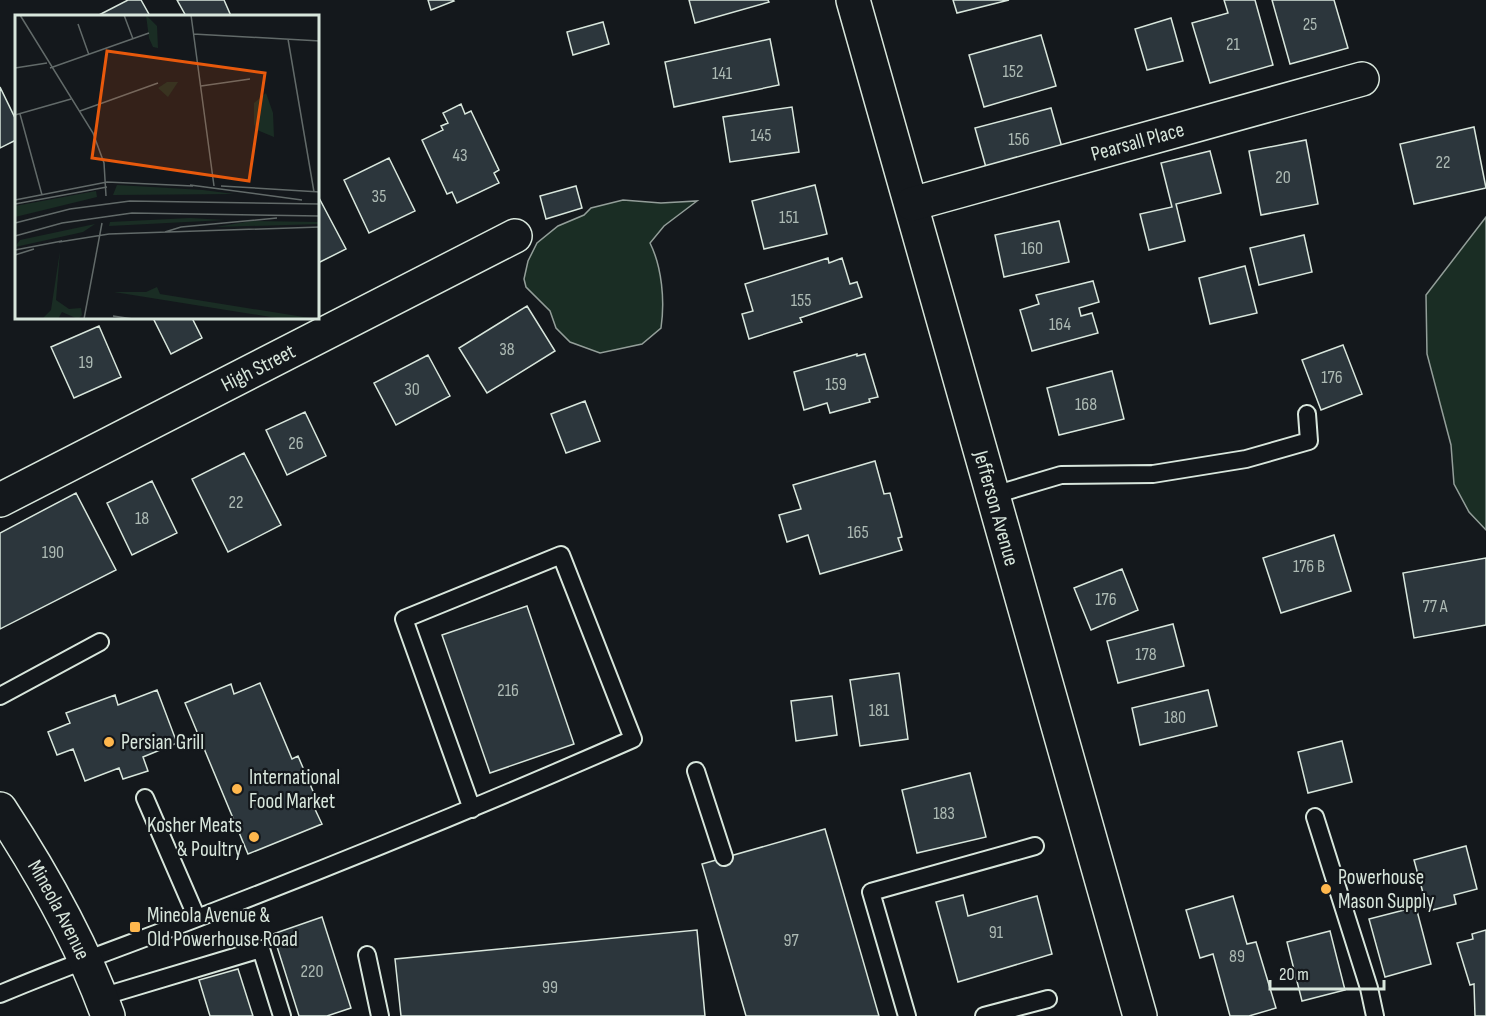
<svg xmlns="http://www.w3.org/2000/svg" width="1486" height="1016" font-family="'Sofia Sans Condensed',sans-serif">
	<rect width="100%" height="100%" fill="#14181c"/>
	<path fill="#1a2d24" stroke="#939e99" stroke-width="1.5" d="M623 200 661 203 697 201 664 226 650 243C662 267 665 301 661 328L642 344 600 353 570 342 556 328 550 311 526 287 524 279 528 261 537 243 558 226 584 215 591 208Z
		M1486 217V530L1469 512 1454 484 1451 445 1427 354 1426 295Z"/>
	<path fill="#2c363c" stroke="#d8e6dc" stroke-width="1.5" d="M128 0H141L150 16H97Z
		M177 0H224L231 16H186Z
		M428 0H453L454 1 431 10Z
		M689 0H768L769 2 695 23Z
		M953 0H1009L957 13Z
		M1224 0H1255L1273 65 1210 83 1192 23 1228 13Z
		M1272 0H1334L1348 48 1290 64Z
		M1171 18 1183 61 1147 70 1135 29Z
		M603 22 609 44 573 55 567 32Z
		M1041 35 1056 86 984 107 969 55Z
		M770 39 779 85 674 107 665 62Z
		M0 87 16 120V140L0 148Z
		M461 104 465 114 471 111 499 170 494 173 499 183 457 203 452 192 447 194 422 140 443 130 441 126 448 123 443 113Z
		M792 107 799 152 730 162 723 117Z
		M1051 108 1063 151 987 171 975 128Z
		M1474 127 1486 188 1414 204 1400 144Z
		M1306 140 1318 204 1261 215 1249 151Z
		M1210 151 1221 193 1176 204 1185 241 1149 250 1140 214 1172 207 1161 163Z
		M389 158 415 211 369 233 344 180Z
		M815 185 827 234 764 249 752 201Z
		M576 186 582 208 546 219 540 196Z
		M318 196 346 249 318 263Z
		M1059 221 1069 262 1004 277 995 235Z
		M1304 235 1312 272 1259 285 1250 248Z
		M828 258 829 263 842 258 850 284 857 282 862 297 800 318 802 322 749 339 742 314 753 311 745 284Z
		M1245 266 1257 313 1210 324 1199 278Z
		M1093 281 1099 302 1079 308 1081 316 1092 313 1098 333 1032 351 1020 310 1039 304 1036 295Z
		M527 306 555 351 487 393 459 348Z
		M153 318H192L202 338 171 354Z
		M99 326 121 377 74 398 51 347Z
		M1343 345 1362 394 1321 410 1302 360Z
		M857 354V356L865 354 878 397 869 399 870 402 830 413 827 403 804 410 794 372Z
		M428 355 450 396 396 425 374 383Z
		M1112 371 1124 419 1059 435 1047 388Z
		M585 401 600 441 566 453 551 414Z
		M305 412 326 456 287 475 266 430Z
		M244 453 281 525 228 552 192 479Z
		M875 461 884 494 890 493 902 537 898 538 902 550 820 574 808 535 787 542 779 515 801 509 793 485Z
		M152 481 177 533 132 555 107 503Z
		M76 493 116 570 0 629V533Z
		M1334 535 1351 591 1281 613 1263 558Z
		M1486 558V625L1414 638 1403 573Z
		M1122 569 1138 610 1091 630 1074 588Z
		M527 606 574 744 490 773 442 635Z
		M1173 624 1184 666 1118 683 1107 641Z
		M899 673 908 739 860 746 850 680Z
		M260 683 292 759 298 756 318 803 313 805 322 824 248 854 185 703 231 684 234 694Z
		M157 690 177 743 143 757 148 771 123 779 119 768 85 781 73 749 57 755 48 732 70 723 66 713 115 695 118 705Z
		M1208 690 1217 726 1140 745 1132 708Z
		M832 696 837 735 796 741 791 701Z
		M1342 741 1352 782 1308 793 1298 752Z
		M970 773 986 837 917 853 902 790Z
		M825 829 879 1016H746L702 864Z
		M1466 846 1477 889 1454 895 1456 904 1428 911 1414 860Z
		M963 895 968 916 1037 896 1052 954 958 982 936 902Z
		M1233 896 1247 944 1256 942 1276 1008 1249 1016H1230L1213 954 1200 958 1186 910Z
		M1416 907 1431 964 1385 977 1369 919Z
		M322 917 351 1008 327 1016H299L273 934Z
		M697 930 705 1016H401L395 959Z
		M1486 930V1016H1475L1474 984 1470 985 1457 943 1473 939 1472 934Z
		M1330 931 1345 990 1302 1001 1287 942Z
		M238 969 253 1016H210L199 980Z"/>
	<g fill="none" stroke-linecap="round" stroke-linejoin="round">
		<g stroke="#d8e6dc" stroke-width="20">
			<path id="service" d="M994 495 1061 475 1153 474 1246 459 1309 441 1307 414
				M0 696 100 642
				M696 771 724 857
				M145 798 197 918
				M1315 817 1369 988 1375 1016
				M367 955 380 1016
				M0 994C66 966 133 943 200 917 345 861 490 802 633 739L561 555 404 619 472 809
				M101 997 261 949 282 1016
				M907 1016 871 892 1035 846
				M984 1016 1048 999"/>
		</g>
		<g stroke="#d8e6dc" stroke-width="36">
			<g id="minor">
				<path id="s1" d="M853 0 1140 1016"/>
				<path id="s2" d="M912 204 1362 79"/>
				<path id="s3" d="M0 500 515 236"/>
			</g>
		</g>
		<g stroke="#d8e6dc" stroke-width="36">
			<g id="secondary">
				<path id="s4" d="M0 809C42 873 82 943 108 1016"/>
			</g>
		</g>
		<use href="#service" stroke="#14181c" stroke-width="16"/>
		<use href="#minor" stroke="#14181c" stroke-width="33"/>
		<use href="#secondary" stroke="#14181c" stroke-width="33"/>
	</g>
	<g fill="#ffb74d" stroke="#14181c" stroke-width="2">
		<circle cx="109" cy="742" r="6"/>
		<circle cx="237" cy="789" r="6"/>
		<circle cx="254" cy="837" r="6"/>
		<circle cx="1326" cy="889" r="6"/>
		<rect x="129" y="921" width="12" height="12" rx="3"/>
	</g>
	<g text-anchor="middle" dominant-baseline="central" stroke-width="4.5" stroke-linejoin="round" paint-order="stroke">
		<g font-size="18" fill="#adbab4">
			<text x="1310" y="24">25</text>
			<text x="1233" y="44">21</text>
			<text x="1013" y="71">152</text>
			<text x="722" y="73">141</text>
			<text x="761" y="135">145</text>
			<text x="1019" y="139">156</text>
			<text x="460" y="155">43</text>
			<text x="1443" y="162">22</text>
			<text x="1283" y="177">20</text>
			<text x="379" y="196">35</text>
			<text x="789" y="217">151</text>
			<text x="1032" y="248">160</text>
			<text x="801" y="300">155</text>
			<text x="1060" y="324">164</text>
			<text x="507" y="349">38</text>
			<text x="86" y="362">19</text>
			<text x="1332" y="377">176</text>
			<text x="836" y="384">159</text>
			<text x="412" y="389">30</text>
			<text x="1086" y="404">168</text>
			<text x="296" y="443">26</text>
			<text x="236" y="502">22</text>
			<text x="142" y="518">18</text>
			<text x="858" y="532">165</text>
			<text x="53" y="552">190</text>
			<text x="1309" y="566">176 B</text>
			<text x="1106" y="599">176</text>
			<text x="1435" y="606">77 A</text>
			<text x="1146" y="654">178</text>
			<text x="508" y="690">216</text>
			<text x="879" y="710">181</text>
			<text x="1175" y="717">180</text>
			<text x="944" y="813">183</text>
			<text x="996" y="932">91</text>
			<text x="791" y="940">97</text>
			<text x="1237" y="956">89</text>
			<text x="312" y="971">220</text>
			<text x="550" y="987">99</text>
		</g>
		<g font-size="21" fill="#d8e6dc" stroke="#14181c">
			<text stroke="none"><textPath href="#s2" startOffset="234">Pearsall Place</textPath></text>
			<text stroke="none"><textPath href="#s3" startOffset="290">High Street</textPath></text>
			<text stroke="none"><textPath href="#s1" startOffset="528">Jefferson Avenue</textPath></text>
			<text stroke="none"><textPath href="#s4" startOffset="117">Mineola Avenue</textPath></text>
		</g>
		<g font-size="21" fill="#d8e6dc" stroke="#14181c" text-anchor="start">
			<text x="121" y="742">Persian Grill</text>
			<text x="249" y="777">International<tspan x="249" dy="24">Food Market</tspan></text>
			<text x="242" y="825" text-anchor="end">Kosher Meats<tspan x="242" dy="24">&amp; Poultry</tspan></text>
			<text x="1338" y="877">Powerhouse<tspan x="1338" dy="24">Mason Supply</tspan></text>
			<text x="147" y="915">Mineola Avenue &amp;<tspan x="147" dy="24">Old Powerhouse Road</tspan></text>
		</g>
	</g>
	<g transform="translate(15 15)">
		<rect width="304" height="304" fill="#14181c"/>
		<path d="M131 0 142 11 143 33 138 32 134 23ZM152 67H163L153 82 143 73ZM251 78 258 98 259 122 242 115 239 109V88ZM102 170 188 175 219 179 98 180ZM81 176 82 182 0 202V191ZM175 203 210 205 94 211 95 207ZM237 206 305 207 304 209 201 212ZM80 209 68 217 0 232 5 225ZM45 236 41 285 54 294 66 293 67 300 63 304 47 297 43 304H27L36 295ZM142 272 145 279 301 304H268L99 277H131Z" fill="#1a2d24"/>
		<path fill="none" stroke="#626a69" stroke-width="1.5" d="M5 0 78 118 89 148 91 181M109 0 118 24M176 0 199 171M63 9 74 40M178 19 305 26M273 24 299 177M0 53 32 48M35 53 134 18M186 71 235 64M65 96 143 68M5 99 27 180M0 100 56 84M175 170 287 185M206 171 305 177M0 185 92 167 178 171M0 189 92 172M0 208 55 194 115 186 305 189M150 217 166 212 262 203M0 221 47 208 117 198 305 201M44 227 94 219 305 212M0 235 47 226M0 240 19 234M98 301 118 304M69 304 87 208"/>
		<path fill="#e8590c" fill-opacity="0.15" stroke="#e8590c" stroke-width="3" d="M92 36 250 58 234 166 77 143Z"/>
		<rect width="304" height="304" fill="none" stroke="#d8e6dc" stroke-width="3"/>
	</g>
	<path d="M1270 980v9h114v-9" fill="none" stroke="#d8e6dc" stroke-width="3"/>
	<text x="1279" y="980" font-size="18" fill="#d8e6dc" stroke="#14181c" stroke-width="4.5" paint-order="stroke">20 m</text>
</svg>
